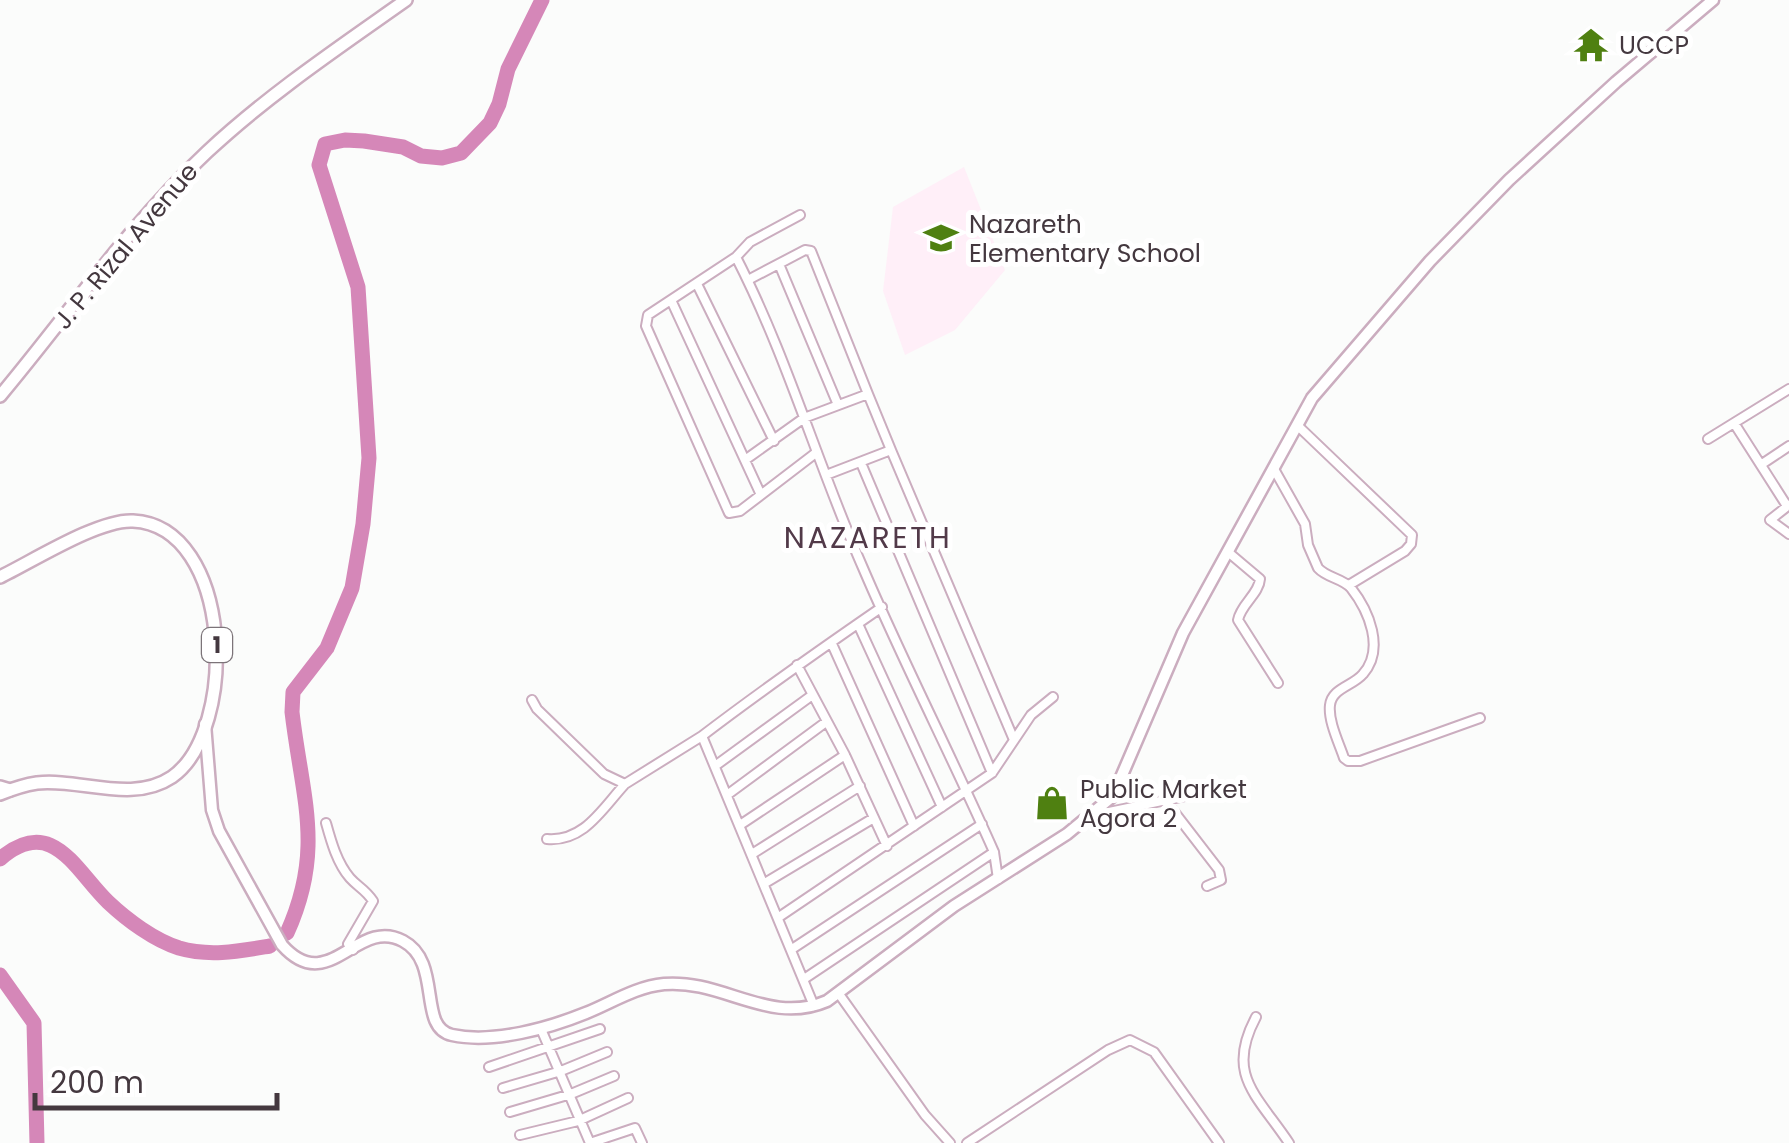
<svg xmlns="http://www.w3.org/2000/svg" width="1789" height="1143" font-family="Poppins,sans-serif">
	<rect width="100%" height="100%" fill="#fbfcfb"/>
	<path fill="#ffeff8" d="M964 167 1005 270 955 330 905 355 883 291 893 207Z"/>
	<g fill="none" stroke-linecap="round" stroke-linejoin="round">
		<path stroke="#d587b8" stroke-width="15" d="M0 859C52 814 75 870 108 902 127 920 154 940 179 948 210 957 240 951 270 946
			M287 933C325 849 302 798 292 712L293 692 327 648 352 588 363 524 369 458 358 287 319 165 325 144 345 140 364 141 403 147 421 156 442 158 461 153 490 123 499 104 508 69 542 0
			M0 975 34 1023 37 1143"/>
		<g stroke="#cbadbf" stroke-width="12">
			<path id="minor" d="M736 257 750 242 800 215
				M779 264 838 405
				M748 280 805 250 811 251 868 394
				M697 284 774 441
				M671 300 761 495
				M1734 423 1787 506
				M1297 425 1412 535 1411 544 1405 551 1349 585
				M1708 439 1789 389
				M817 452 740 511 729 513 646 326 648 315 736 257C787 356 818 466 863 568 904 664 952 757 994 852L998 879
				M745 460 804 418 868 394 891 450
				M861 463 992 773
				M1762 464 1789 446
				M1274 469 1305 524 1308 545 1318 568C1327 578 1342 578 1351 588 1369 611 1385 649 1363 674 1353 686 1332 688 1330 705 1328 721 1339 743 1344 758L1348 761H1360L1480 718
				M826 475 891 450 1014 740
				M1789 505 1770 520 1789 534
				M1228 552 1260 579C1259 594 1241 604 1238 620L1278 683
				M858 624 942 807
				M832 644 914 826
				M797 665 845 755 887 846
				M532 700 537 709 604 774 625 784 702 736
				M715 766 811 696
				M727 795 826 722
				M1165 800 1219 870 1221 880 1207 886
				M1090 816 1219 789
				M326 823C331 841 337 863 350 878 358 887 365 889 373 901L348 944 353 950
				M740 825 845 755
				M547 839C584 842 602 809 625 784
				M752 854 860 786
				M765 883 872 819
				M779 917 992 773 1031 715 1053 697
				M792 949 982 824
				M804 979 994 852
				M839 994 925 1115 950 1143
				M814 1006 702 736C761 691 821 649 882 607
				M1256 1017C1225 1075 1257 1095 1289 1143
				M541 1029 590 1143 635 1128 642 1143
				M489 1067 600 1029
				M503 1088 561 1071 607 1052
				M510 1112 571 1094 614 1076
				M520 1135 578 1121 628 1098
				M967 1143 1108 1050 1130 1040 1154 1052 1219 1143"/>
		</g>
		<g stroke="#cbadbf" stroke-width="15">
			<path id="secondary" d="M205 724 212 810 219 831 282 945C329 998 357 916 403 941 443 962 417 1028 452 1035 493 1044 549 1028 586 1013 613 1002 635 987 664 984 723 979 769 1026 827 1001L954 906 1067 834 1113 796 1183 633 1312 398 1430 261 1509 180 1616 82 1713 0"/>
		</g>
		<g stroke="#cbadbf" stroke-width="16">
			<path id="primary" d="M0 396C68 315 129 225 207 152 268 95 338 48 406 0
				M0 577C33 561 99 519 133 521 233 526 239 730 172 777 132 804 80 778 37 783 24 785 12 789 0 794"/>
		</g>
		<g stroke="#cbadbf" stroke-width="16">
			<path id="trunk" d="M0 787 10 790"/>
		</g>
		<use href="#minor" stroke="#fff" stroke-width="8"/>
		<use href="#secondary" stroke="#fff" stroke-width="10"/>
		<use href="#primary" stroke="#fff" stroke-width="11"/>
		<use href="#trunk" stroke="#fff" stroke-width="11"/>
	</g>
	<defs>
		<g id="temple-bare" transform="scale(2.7)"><path d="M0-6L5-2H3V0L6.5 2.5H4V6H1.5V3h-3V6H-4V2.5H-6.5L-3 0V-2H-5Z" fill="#4f8011" stroke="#fff" stroke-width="2.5" paint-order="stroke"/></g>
		<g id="school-bare" transform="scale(2.7)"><path d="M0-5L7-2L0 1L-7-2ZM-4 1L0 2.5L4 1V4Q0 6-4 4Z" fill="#4f8011" stroke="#fff" stroke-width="2.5" paint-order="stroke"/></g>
		<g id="shop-bare" transform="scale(2.7)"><path d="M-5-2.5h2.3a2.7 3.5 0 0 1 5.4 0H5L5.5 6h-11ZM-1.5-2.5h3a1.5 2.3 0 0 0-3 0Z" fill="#4f8011" stroke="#fff" stroke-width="2.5" paint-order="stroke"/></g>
	</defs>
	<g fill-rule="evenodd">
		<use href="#temple-bare" x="1591" y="45"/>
		<use href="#school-bare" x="941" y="238"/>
		<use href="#shop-bare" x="1052" y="803"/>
	</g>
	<g text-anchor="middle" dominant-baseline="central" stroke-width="10" stroke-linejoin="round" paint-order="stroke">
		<rect fill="#fff" stroke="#7c7479" stroke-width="2.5" x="202" y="628" width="30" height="34" rx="8"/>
		<g font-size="22" font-weight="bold" fill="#44383f">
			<text x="217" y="645">1</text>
		</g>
		<g font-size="25" fill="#44383f" stroke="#fff" text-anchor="start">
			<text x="1619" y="45">UCCP</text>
			<text x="969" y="224">Nazareth<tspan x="969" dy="29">Elementary School</tspan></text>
			<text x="1080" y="789">Public Market<tspan x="1080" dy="29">Agora 2</tspan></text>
		</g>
		<g font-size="25" fill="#44383f" stroke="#fff">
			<text transform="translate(126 246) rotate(-50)">J. P. Rizal Avenue</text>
		</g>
		<g font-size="30" letter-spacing="2.5" fill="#523a49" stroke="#fff">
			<text x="868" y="537">NAZARETH</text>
		</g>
	</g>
	<path d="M35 1093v15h242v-15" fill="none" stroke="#44383f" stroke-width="5"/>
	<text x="50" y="1093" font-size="30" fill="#44383f" stroke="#ffffff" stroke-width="8" paint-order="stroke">200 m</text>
</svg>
